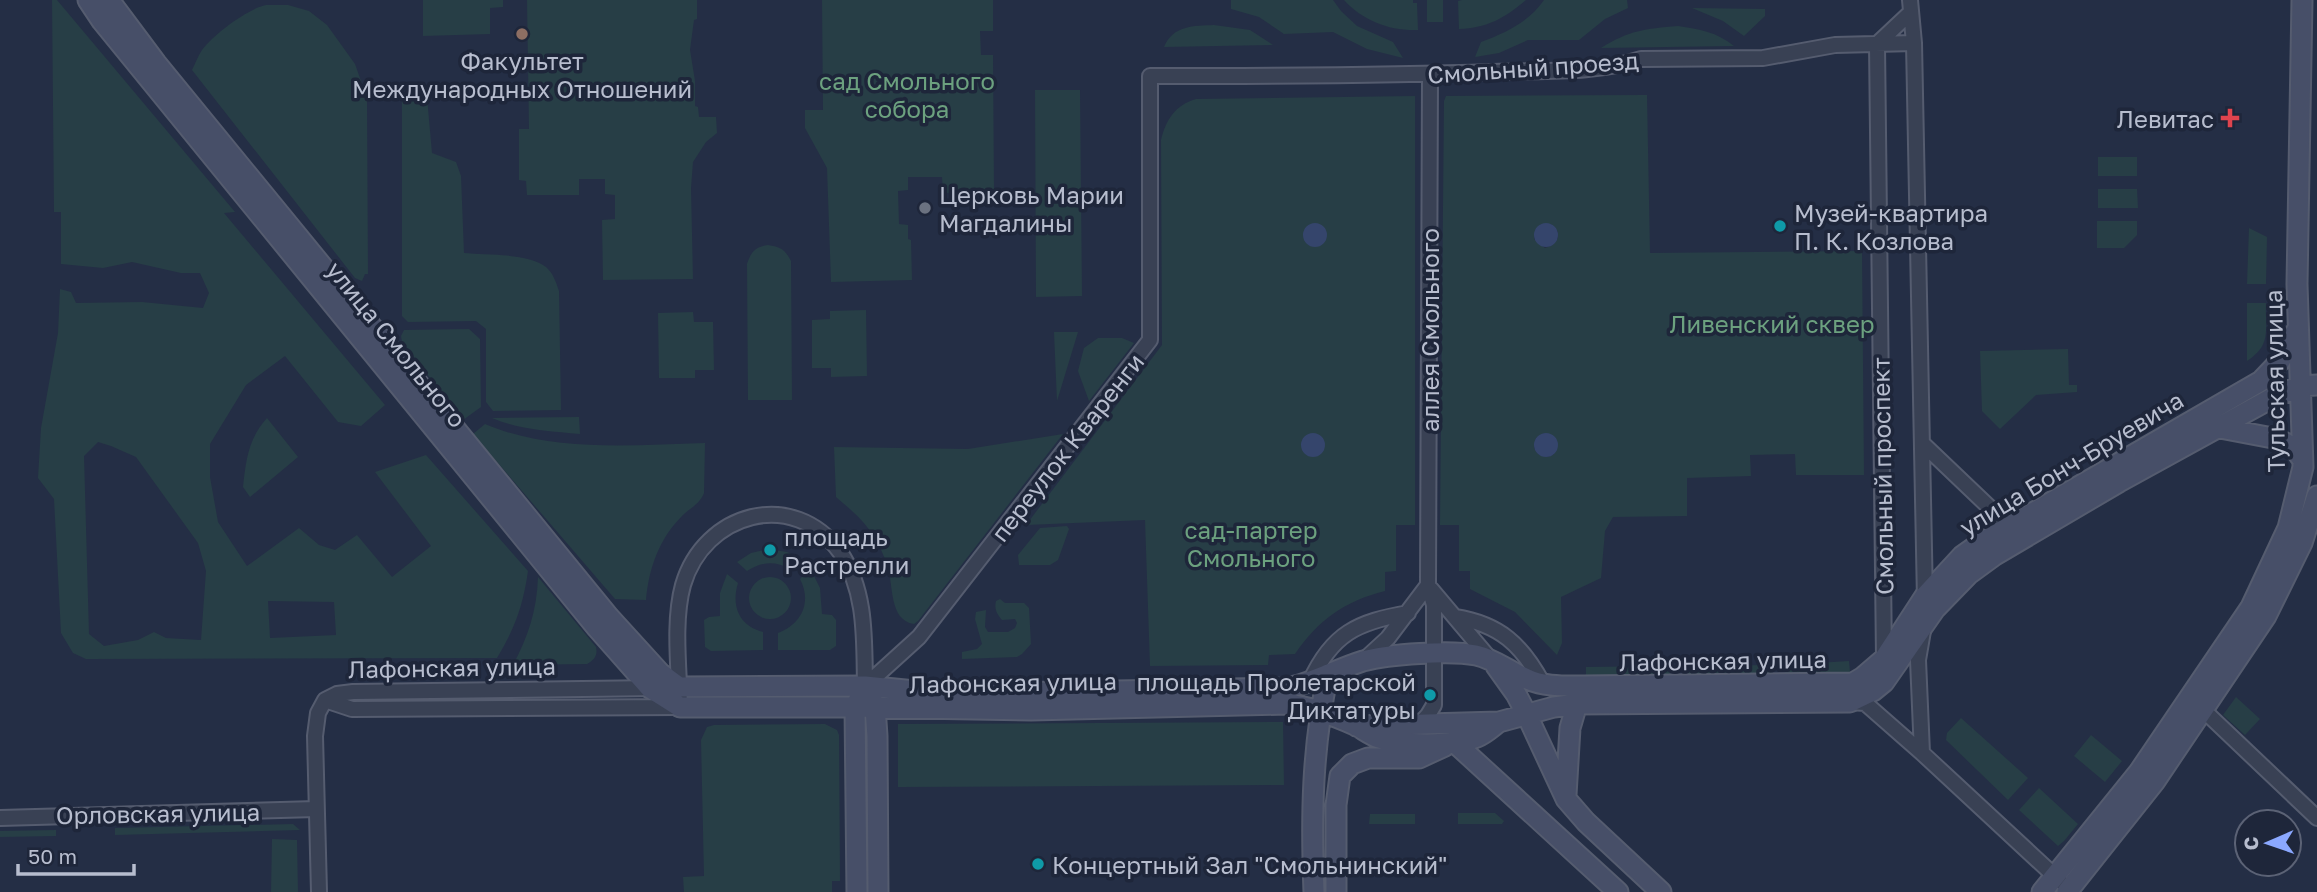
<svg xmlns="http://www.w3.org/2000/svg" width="2317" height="892" font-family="'Golos Text',sans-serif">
	<rect width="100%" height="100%" fill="#242e45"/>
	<path fill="#273e46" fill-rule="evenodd" d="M52 0H57L235 212 224 213 385 405 361 426 338 422 285 356 246 385 210 444V477L218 522 247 566 299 528 319 545 335 550 357 535 392 577 431 546 375 472 426 455 528 571C523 606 515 628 497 658L86 659 73 653 61 633 54 499 38 478 41 428 58 333 60 289 71 292 76 303 142 302 203 308 209 293 200 273H181L132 262 103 268 61 264V212H54ZM98 442 111 446 136 457 198 543 206 571 201 640 166 638 154 632 138 640 104 646 89 634 84 456ZM268 601 334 602 336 635 270 638Z
		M423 0H503V7L490 8V34L423 36Z
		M527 0H697V19L694 20 690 50 695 81V106L698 107 699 117H716L717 133 706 142 693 162 691 188 693 279 603 280 602 220 615 219V195L605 194V179H579V195H527L526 181 519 180V129H529Z
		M822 0H993V31H980L981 55H993L994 192 943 193 942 177H908V190L898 191 899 224 908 225V239L911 240 912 280 831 282 827 168 805 128V110H823Z
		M1231 0H1333L1341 11 1357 26 1393 42 1403 58 1367 49 1333 32 1284 34 1259 17 1231 9Z
		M1344 0H1413V3H1417L1418 30C1390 31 1363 21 1344 0Z
		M1427 0H1443V22H1427Z
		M1462 0H1526C1505 18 1487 28 1459 29L1458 1Z
		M1544 0H1627L1628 8 1605 19 1579 40H1528L1499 53 1475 57 1481 42C1505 33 1529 22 1544 0Z
		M266 5H288L309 11 327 25 355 64 367 98 368 274H365L362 281 355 278 192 70C195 64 198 56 202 50 214 34 247 9 266 5Z
		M1692 8 1765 9V16L1744 36 1723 21Z
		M1214 25 1250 30 1273 45 1164 47C1173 25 1194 26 1214 25Z
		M1678 26C1699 29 1717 32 1734 46L1601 48C1630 30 1644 29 1678 26Z
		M1035 90H1080L1082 296 1036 297Z
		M402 93 422 94 427 97 432 153 456 162 461 176 464 253C485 255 529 253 546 267 553 273 556 282 559 291L561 410 493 411 486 402V329L476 321 408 322 402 316Z
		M1647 95 1650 253 1862 251 1864 475H1796L1795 454 1750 455 1751 476 1687 478V516L1613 517 1605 531 1601 578 1561 597 1562 643 1557 655 1515 612 1470 589V571H1459V525H1440L1444 101 1446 96ZM1541 224H1551L1558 232V238L1551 246 1545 248 1534 239 1536 229ZM1544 433 1554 454 1548 457 1538 454 1534 448 1536 438Z
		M1415 96V525H1396V571L1385 572V591C1345 601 1318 620 1295 654L1269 655 1268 665 1150 666 1145 520 1026 525 1162 345 1161 140C1166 120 1175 105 1196 99Z
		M2098 157H2137V176H2098Z
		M2098 189H2137L2138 208H2098Z
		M2097 221H2137V235L2124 248H2097Z
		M2249 228 2267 237 2266 284H2247Z
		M768 245C780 247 785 249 791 261L792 400H748L747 264C751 252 755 247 768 245Z
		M2247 303H2266C2265 330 2272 345 2247 361Z
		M866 310 867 376 831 377V368H812V320L830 319V311Z
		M693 312 694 322H713L714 370H695V378H659L658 313Z
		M469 329 480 339 481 407 463 420 402 342 401 336 404 330Z
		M1054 332H1078L1057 401Z
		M1098 338H1122L1134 343 1089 401 1078 371 1084 348Z
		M2068 349 2069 385H2077V392L2036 395 2000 429 1982 411 1980 351Z
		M579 417 580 434C549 431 520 430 492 418Z
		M267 418 298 457 250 497 243 487C246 461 248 439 267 418Z
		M485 424C553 453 633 445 705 443L704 493C700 504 690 508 682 516 659 539 649 568 646 600L615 599 473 434Z
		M1063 434 918 621 914 624C888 620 894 583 887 565 880 543 869 526 852 511 847 506 841 502 836 497L834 447 968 449Z
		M1067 526 1069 529 1058 560 1050 565H1019L1018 555 1040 528Z
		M769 549 787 552 800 558 790 569C775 560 761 562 747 571L737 562 751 553Z
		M810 568 820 588 822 614 832 615 836 620V646L830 650H778V633C802 624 812 602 800 579Z
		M727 574 738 583C731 606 739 626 763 632V650L711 651 705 647 704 620 709 617 720 616V593Z
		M538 577 596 647C598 656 594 660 587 664L513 665C528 637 537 610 538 577Z
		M749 598a21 21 0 1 1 42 0a21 21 0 1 1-42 0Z
		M1000 599 1005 603H1024L1029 608 1031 644 1022 654 1017 657 962 659V652L977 649 982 644 975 619 976 612 986 610 985 627 988 632H1008L1015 628 1017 623 1015 619 1002 620C997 614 994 609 996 601Z
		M1849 661 1850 672 1833 676H1785V665Z
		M1772 665V676L1683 677V666Z
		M1670 666V677H1586V667Z
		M2236 697 2260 719 2245 735 2223 715Z
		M1961 718 2028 778 2008 800 1946 740 1947 733Z
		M1283 722 1284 785 898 787V724Z
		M825 724 837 730 839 735 840 881H832V892H684L683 877 704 876 701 740 707 727 714 725Z
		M2091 735 2122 761 2105 782 2074 756Z
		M2039 788 2078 824 2064 841 2058 846 2019 810Z
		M1458 813H1495L1504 821 1502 824H1458Z
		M1370 814H1415V824H1369Z
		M293 824 300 830 115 835V828Z
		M56 830V836L0 837V831Z
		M272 839 297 840 298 892H271Z"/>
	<path fill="#35456c" d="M1534 235a12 12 0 1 1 24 0a12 12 0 1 1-24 0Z
		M1303 235a12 12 0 1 1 24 0a12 12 0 1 1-24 0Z
		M1301 445a12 12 0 1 1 24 0a12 12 0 1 1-24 0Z
		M1534 445a12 12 0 1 1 24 0a12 12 0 1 1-24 0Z"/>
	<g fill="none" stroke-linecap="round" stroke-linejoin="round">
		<g stroke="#555c6f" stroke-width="18">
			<path id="street" d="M1910 0 1914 43 1925 600
				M1922 443 2008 525
				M1431 589 1490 659
				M1455 617C1500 624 1522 645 1543 684
				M1884 659 1877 44 1910 13
				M1363 661 1388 638 1428 585
				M1310 682C1332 633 1358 622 1408 613
				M865 686 919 637 1150 340V76C1264 76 1379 76 1493 72 1541 70 1595 74 1641 59L1763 58 1835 45 1914 43
				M325 700 352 709 680 707C679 669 673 621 683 585 704 513 793 487 840 552 867 591 864 641 865 686
				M325 700 337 694 353 692 657 688
				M1850 702 1865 703 1922 753 1918 660 1923 631
				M2196 703 2317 818
				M1419 725 1428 715 1434 705V605L1428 585 1430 75
				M1922 753 2060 881
				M0 818 316 809
				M319 892 315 736 318 713 325 700"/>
		</g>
		<g stroke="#555c6f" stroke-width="23">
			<path id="secondary" d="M88 0 102 21 597 628 650 688 680 707H855L1031 710 1287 704C1310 707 1333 715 1355 725 1363 729 1370 735 1379 738 1403 746 1453 746 1477 737 1485 734 1492 727 1499 722
				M109 0 156 63 609 617 660 673 679 687 865 686 945 694 1287 688C1313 683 1337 669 1363 661 1389 654 1451 650 1476 655 1494 659 1509 671 1525 678 1543 687 1564 686 1584 686L1853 683 1863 677 1884 659 1925 596 1962 556 1979 544 2261 381 2280 361 2298 328
				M2220 428 2278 439 2294 448 2302 459
				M1496 666 1516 694 1526 713 1566 799 1586 822 1661 892
				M871 698 875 707 877 736 878 892
				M1356 726 1499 722 1554 707 1577 704 1850 702 1873 691 1884 682 1935 609 1969 574 1995 555 2119 482 2272 398 2300 386 2317 385
				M1454 742 1618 892
				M1566 795 1570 728 1577 704
				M857 892 855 707 860 697
				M1314 892C1311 817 1312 748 1328 674
				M1336 892V805L1340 776 1352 764 1368 758H1419L1445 746
				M2042 892 2139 772 2251 607 2288 528 2303 467 2297 284 2302 0
				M2067 892 2155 781 2266 616 2302 543 2317 496"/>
		</g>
		<use href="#street" stroke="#394154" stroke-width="14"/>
		<use href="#secondary" stroke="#474f68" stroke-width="19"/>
	</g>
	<circle fill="#8d6e63" stroke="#1e263a" stroke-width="2.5" cx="522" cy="34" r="7"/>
	<path fill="#e0444e" stroke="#1e263a" stroke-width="2.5" d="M2226.5 107.5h7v7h7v7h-7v7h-7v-7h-7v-7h7z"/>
	<circle fill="#6b7280" stroke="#1e263a" stroke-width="2.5" cx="925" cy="208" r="7"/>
	<g fill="#0f9aa8" stroke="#1e263a" stroke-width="2.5">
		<circle cx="1780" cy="226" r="7"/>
		<circle cx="770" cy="550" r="7"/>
		<circle cx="1430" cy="695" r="7"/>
		<circle cx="1038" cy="864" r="7"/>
	</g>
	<g text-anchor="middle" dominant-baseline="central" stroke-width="7" stroke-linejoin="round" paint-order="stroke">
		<g font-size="24" fill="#b7bdce" stroke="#1e263a" text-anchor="start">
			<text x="522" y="60" text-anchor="middle">Факультет<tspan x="522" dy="28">Международных Отношений</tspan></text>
			<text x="2214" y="118" text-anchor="end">Левитас</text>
			<text x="939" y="194">Церковь Марии<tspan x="939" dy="28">Магдалины</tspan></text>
			<text x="1794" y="212">Музей-квартира<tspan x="1794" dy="28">П. К. Козлова</tspan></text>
			<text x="784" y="536">площадь<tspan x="784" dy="28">Растрелли</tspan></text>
			<text x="1416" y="681" text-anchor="end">площадь Пролетарской<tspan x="1416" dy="28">Диктатуры</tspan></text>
			<text x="1052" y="864">Концертный Зал "Смольнинский"</text>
		</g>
		<g font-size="24" fill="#b7bdce" stroke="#1e263a">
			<text transform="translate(1533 67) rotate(-4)">Смольный проезд</text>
			<text transform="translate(1429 330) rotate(-90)">аллея Смольного</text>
			<text transform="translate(397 344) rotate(51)">улица Смольного</text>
			<text transform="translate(2274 381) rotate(-91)">Тульская улица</text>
			<text transform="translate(1067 447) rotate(-52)">переулок Кваренги</text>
			<text transform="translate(2071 463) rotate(-31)">улица Бонч-Бруевича</text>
			<text transform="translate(1882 476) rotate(-91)">Смольный проспект</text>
			<text transform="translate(1723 660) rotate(-1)">Лафонская улица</text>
			<text transform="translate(452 667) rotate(-1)">Лафонская улица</text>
			<text transform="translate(1013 682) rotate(-1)">Лафонская улица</text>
			<text transform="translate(158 813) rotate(-1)">Орловская улица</text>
		</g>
		<g font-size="24" fill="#6ca17f" stroke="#1e263a">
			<text x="907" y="80">сад Смольного<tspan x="907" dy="28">собора</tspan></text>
			<text x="1772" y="323">Ливенский сквер</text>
			<text x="1251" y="529">сад-партер<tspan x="1251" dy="28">Смольного</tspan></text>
		</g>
	</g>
	<g transform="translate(2268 843) rotate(268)"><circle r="33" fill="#1e263a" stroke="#5b6275" stroke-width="2"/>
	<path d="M0-5L12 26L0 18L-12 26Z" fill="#8ba8ff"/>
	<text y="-10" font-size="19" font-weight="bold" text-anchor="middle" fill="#b7bdce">С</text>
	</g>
	<path d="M18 864v10h116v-10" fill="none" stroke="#b7bdce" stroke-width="3.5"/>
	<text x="28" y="864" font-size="21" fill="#b7bdce" stroke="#1e263a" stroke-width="5" paint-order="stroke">50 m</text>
</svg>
